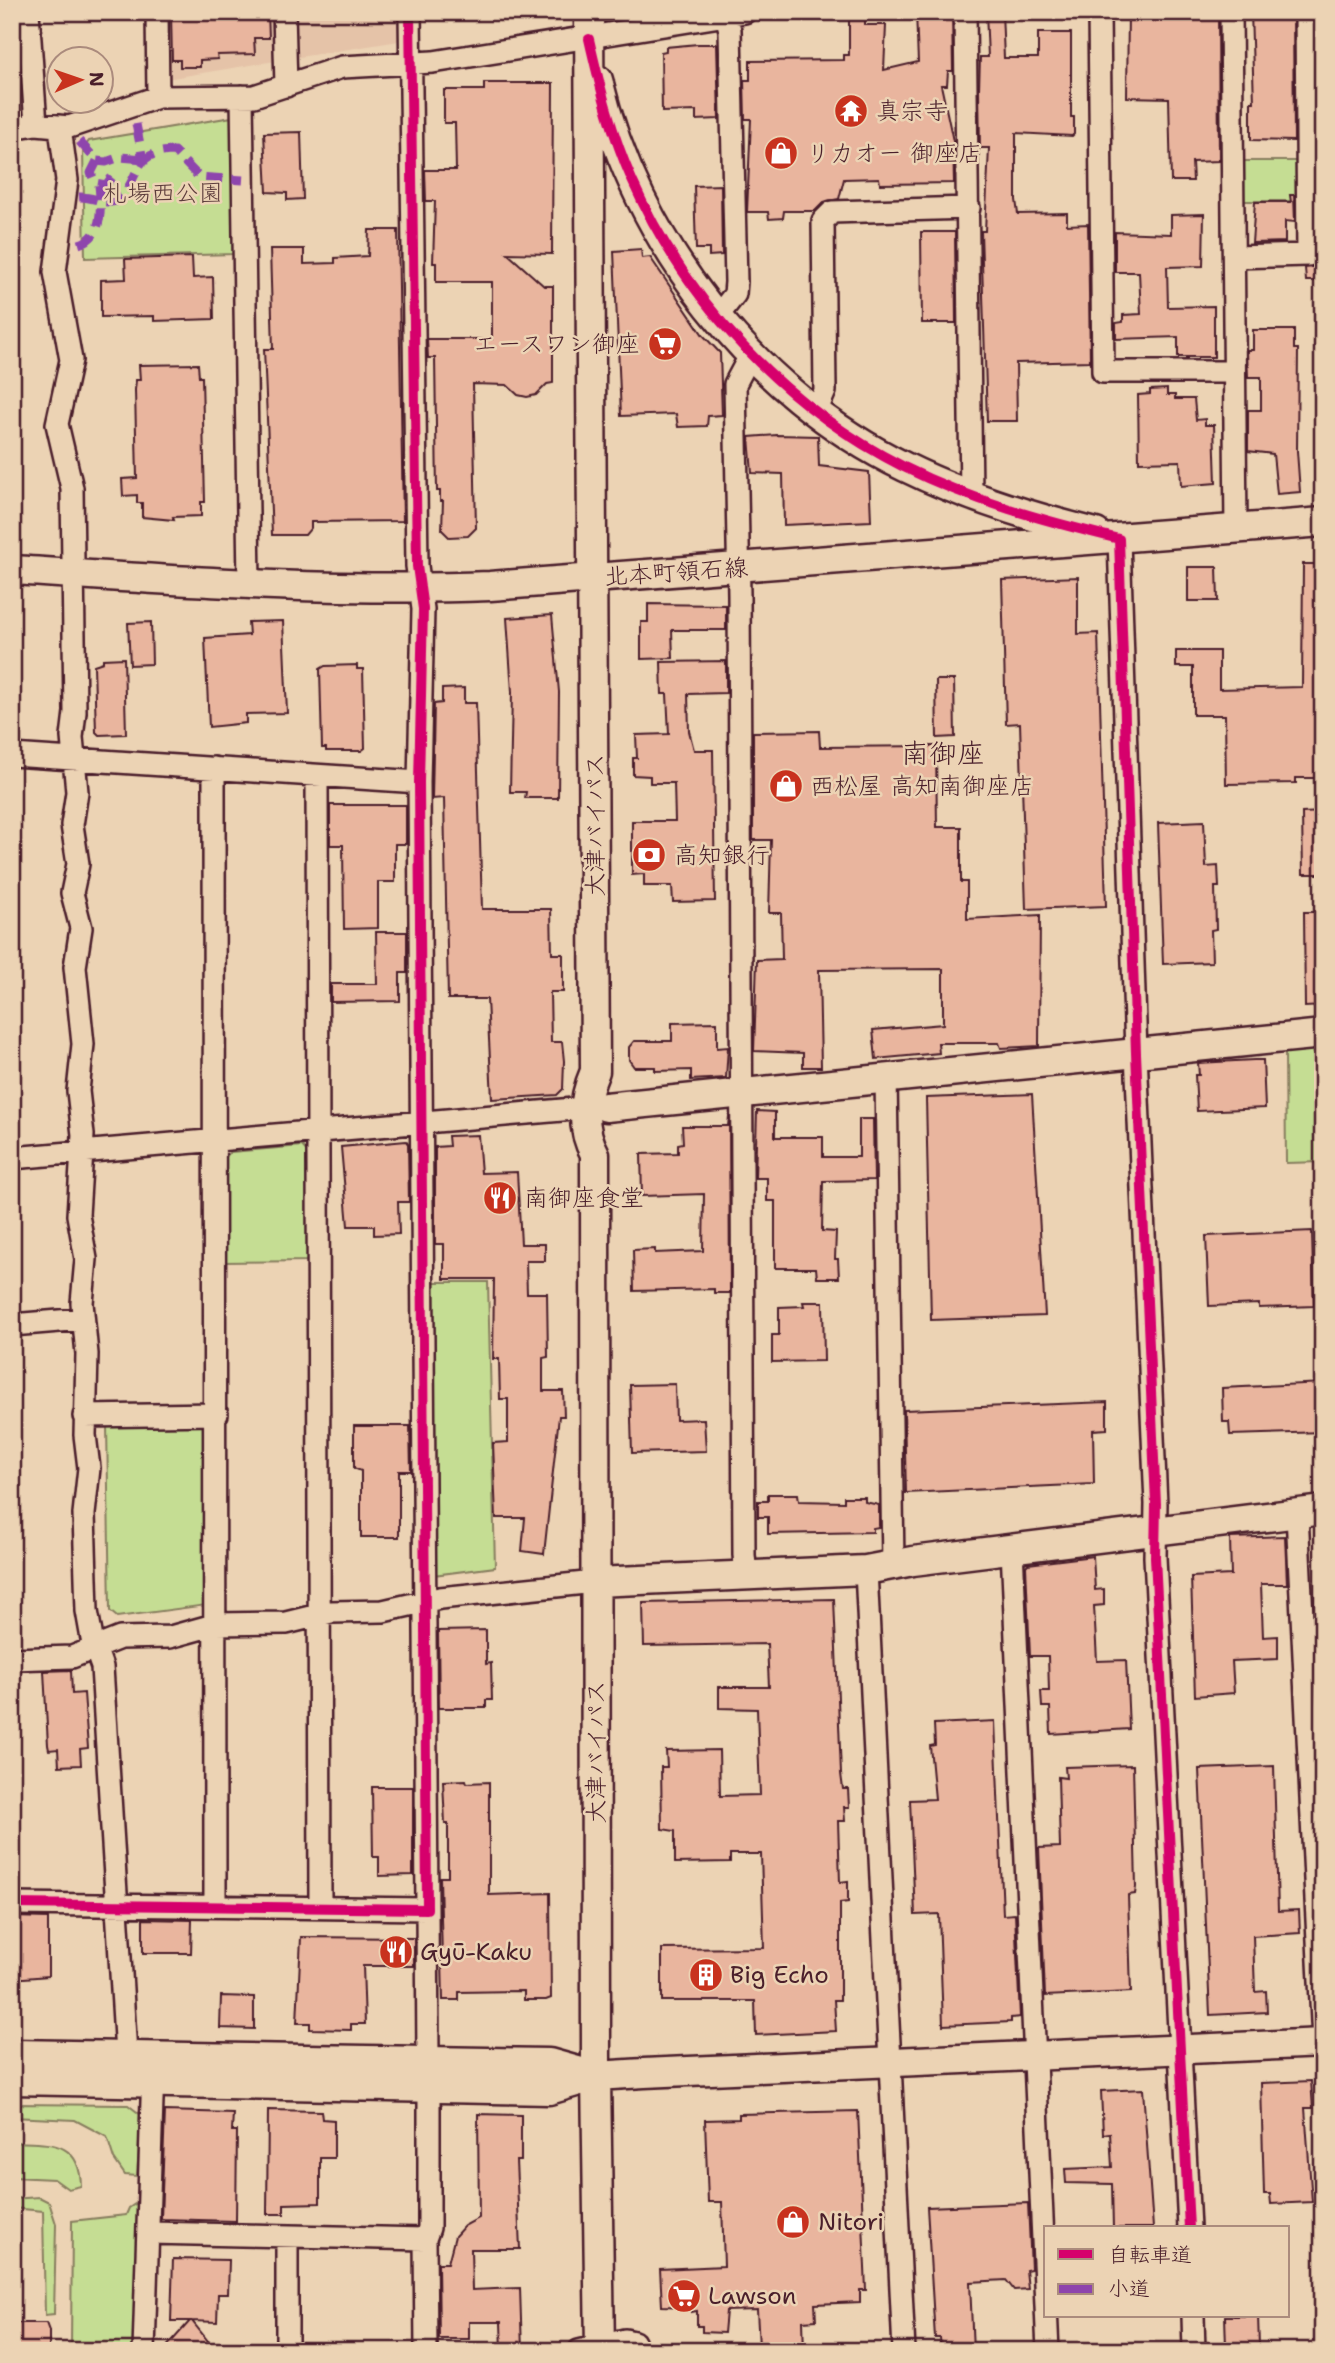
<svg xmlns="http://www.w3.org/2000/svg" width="1335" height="2363" font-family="'Shantell Sans','Klee One',sans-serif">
	<rect width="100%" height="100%" fill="#ecd3b4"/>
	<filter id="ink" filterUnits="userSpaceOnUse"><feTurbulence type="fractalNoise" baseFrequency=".0143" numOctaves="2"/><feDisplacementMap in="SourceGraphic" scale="14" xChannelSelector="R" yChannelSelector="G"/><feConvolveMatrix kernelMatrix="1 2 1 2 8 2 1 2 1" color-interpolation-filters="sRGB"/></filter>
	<g filter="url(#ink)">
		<path fill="#e5c3a8" d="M165 12H274L275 61 166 79Z
			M292 12H399V41L293 58Z"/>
		<path fill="#c5dd93" stroke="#887e5f" stroke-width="2" d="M232 117 234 254 85 258 83 149 89 141Z
			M1243 161H1298V201H1243Z
			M1323 1048V1162L1286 1163 1285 1052Z
			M302 1146 308 1153 310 1261 224 1262V1159L230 1152Z
			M431 1282H488L495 1567 433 1575Z
			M200 1423 206 1429 207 1605 117 1617 110 1611 107 1425Z
			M12 2104 128 2105 141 2115 137 2176 125 2175 114 2159 107 2137 75 2120 12 2117Z
			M12 2142C49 2144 80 2139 81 2186L68 2189 54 2179 12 2177Z
			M39 2197 49 2202 56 2224 54 2314 45 2315 43 2211 12 2208V2199Z
			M138 2202 133 2351H71L72 2221 126 2215 129 2208Z"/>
		<path fill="#87d8e0" stroke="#6f8e98" stroke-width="2" d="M12 2244H19L16 2277H12Z"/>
		<path fill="#e9b59e" stroke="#4a1f2b" stroke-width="2" d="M268 12 269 38H254L255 54 217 55 218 59 200 60V67H180V60H172L171 13Z
			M916 12H952L953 71H948L947 85H941L953 141 954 183 880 184 879 178 844 179 839 199 824 202 815 211H784L783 218 769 219 768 212H747L751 119H745L744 80H750V61L844 60V55H849V17H865V25H886L884 70 918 62Z
			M986 12H1002L1004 58H1038V33H1071V117H1074V134L1072 136 1016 133V200L1018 214 1067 213V225L1088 224 1090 361 1016 363 1017 421H987L981 231H985L989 148H980L979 89 980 57H988Z
			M1128 12H1218L1219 161 1192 162 1193 181H1171L1169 98 1127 97Z
			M1251 12H1293L1294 141 1251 140V102H1254Z
			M698 44H717L719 119 696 120V111L662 112 661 52 666 51V47Z
			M1319 52H1323V140H1320Z
			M484 83H553L552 254 507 253 544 286H553V383L547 384 536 395 527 397 518 395 507 385 473 384 476 528 468 536 449 537 442 530 443 501H440V491H437L435 358H428L427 339H492V282H436V263H433L435 201H426L425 170H456L455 123H444V90H484Z
			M301 132 303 199 287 200V193L267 192 264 133Z
			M721 185 722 255 709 256V249H696L694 186Z
			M1290 195H1294L1295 222 1285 221V242L1252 243 1255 202H1291Z
			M1204 214 1203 266 1167 267 1168 307 1214 306V357H1178V337L1116 339V323L1123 322V315L1141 314 1139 272H1115V232L1171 234V215Z
			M369 230H398L403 521 311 522V528L305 535H272L264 349H273L270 249H304V264L335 263V258L368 256Z
			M921 232H955L956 323H922Z
			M641 249 642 258 650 257 703 335 720 353 722 415 708 416 707 426 678 427 676 414 621 416 614 251Z
			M192 257 193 278 213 277 214 319 154 321V316L101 317V280L126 279 125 259Z
			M1323 266V281H1306L1305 268Z
			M1253 330H1294V349H1298L1297 451 1300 492 1277 494 1273 454 1248 451V410H1261V377H1248L1247 350H1253Z
			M198 364 199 377H202L205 502H201V516L173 517 174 520 142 517V503H137V495L123 496 122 479 137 478 135 390 136 380H140L139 365Z
			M1167 389V395H1175V399H1194L1196 420 1205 419V425H1214L1216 483 1181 486 1180 461 1139 462 1138 395 1150 394V390Z
			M777 435 818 436 819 466 869 472 871 521 784 525 783 474 752 473 749 437Z
			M1303 564H1323V778H1296V783L1226 784 1225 715H1193V667H1176V651H1219V689L1302 687Z
			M1188 567H1217L1218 601H1188Z
			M1078 577V634L1098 633 1106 906 1026 909 1020 723 1006 724 1002 580Z
			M648 604 726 605V630H672L673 658 641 659V622H648Z
			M552 615 559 692 558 798H525L526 792H510L512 692 507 618Z
			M283 621 287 713 246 714V723L209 727 205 638 249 635 248 622Z
			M151 622 152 664 130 665 128 623Z
			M124 658 126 734 99 735 96 732 94 665 103 662V659Z
			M726 661V693L688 694 689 731 694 750H713L715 901 673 902 672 886H644V874L632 875V821H675L674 783H650V776L633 775V758H637L636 735 669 734 667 694H662L661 662Z
			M357 665V669H363L365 748 361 751H326V748H322L320 669 325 666Z
			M936 680H954L955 737 937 738Z
			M464 688V703H476L482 909H551L552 954H563V992H550L551 1042H562L564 1061 563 1089 557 1095 492 1099 487 999H448L444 798 432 799 434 704 442 703V689Z
			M819 731 820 747 936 746 937 827H961V882H967V919L1040 915 1039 1046 1001 1048 999 1043H938L939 1053 876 1059 873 1030 943 1024V969L819 970 821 1067H803V1053L754 1051 757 960 782 959 781 913H769L771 840H753V732Z
			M330 805H406V844H395V882H378V928L344 929 343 845H330Z
			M1323 812V874H1303L1302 813Z
			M1204 821 1206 867 1218 866 1219 887H1215L1216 929 1211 930 1212 962 1163 964 1158 823Z
			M1304 912H1323V1006L1305 1007Z
			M376 932H407V973H400V1001L331 1002V984H377Z
			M717 1022V1048L728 1047 726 1078 691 1080V1070L655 1071V1067H634L629 1060V1047L634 1041H672V1023Z
			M1254 1060H1263L1265 1108 1197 1111 1195 1075H1199L1198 1063Z
			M1032 1094 1045 1316 931 1320 926 1098Z
			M757 1111 775 1112V1137H823V1157H859V1119H873L874 1180 823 1181 822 1231 836 1232 835 1259H838L839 1278H817L816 1268H775V1201H767V1178H755Z
			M729 1116 730 1293H714V1289L634 1291 633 1250 655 1249V1253L703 1251 704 1194 642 1196 641 1154 678 1153V1144L683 1143 682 1126H728Z
			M478 1135 481 1173 517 1172 521 1244H545V1261H526L527 1293H547L548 1357 543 1358V1391H563L564 1416H559L544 1554 522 1551 525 1518H496L493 1443 508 1442V1399H500L499 1359H493L494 1279H444V1244H435V1147L449 1146 448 1136Z
			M406 1141 408 1144 409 1202H398L399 1234 374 1235V1226H348L341 1147Z
			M1312 1231 1314 1306 1259 1308V1304L1209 1306 1206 1236Z
			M803 1302H823L824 1361 772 1362V1335H779V1307L804 1306Z
			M1323 1383V1432L1230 1435 1229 1422H1223L1222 1388Z
			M675 1384 676 1420 704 1419 706 1451 632 1453 630 1385Z
			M1107 1402V1429L1093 1430 1094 1484 906 1493 904 1410Z
			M354 1426H410L411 1471H399V1537H361V1471L354 1468Z
			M768 1494H798L799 1501 844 1502V1497H865V1502L879 1505V1527L873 1528V1532L768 1534V1517H758V1501H768Z
			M1285 1536 1287 1584H1261L1263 1637 1278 1636V1659L1232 1661 1234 1693 1195 1696 1191 1577 1231 1575 1230 1538Z
			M1093 1556 1095 1590 1104 1589V1605L1094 1606 1097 1661 1126 1660 1129 1729 1051 1734 1050 1707H1042L1041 1691H1049L1048 1656H1030L1026 1566 1028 1564Z
			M834 1599 841 1774 843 1789H848L849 1807H844L845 1821H838L840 1882 848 1881V1902L840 1903V2000H834L836 2031 756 2035 755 2001H662V1949L764 1948 761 1854H730V1862L675 1863V1831L662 1829 661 1767H667L666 1751 719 1750 720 1796 760 1795 757 1709 719 1708V1687H769L767 1644 644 1646 643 1603Z
			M486 1630V1664L491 1663 492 1700H486V1708H439L438 1631Z
			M71 1670 72 1694 84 1693 88 1748 80 1749 81 1765 59 1766 58 1749 49 1750 48 1745 44 1671Z
			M995 1721 1003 1915 1015 1914 1020 2017 1011 2018V2022L943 2025 939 1914 915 1915 910 1800 935 1799 930 1746 935 1745 934 1724Z
			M1133 1765 1136 1887 1135 1894 1128 1895 1131 1992 1045 1996 1039 1848 1060 1847 1058 1777 1066 1778 1065 1767Z
			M1274 1766 1278 1911 1299 1910 1300 1933 1253 1936 1255 1992 1266 1991 1267 2012 1210 2015 1199 1769Z
			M466 1780 467 1783 489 1782V1895L550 1893 551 1998 546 2000H524V1991L459 1992V2000H443L440 1877H448V1824H445L443 1781Z
			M372 1787H413V1875L379 1876V1857H373Z
			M12 1917 48 1918V1976L12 1979Z
			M143 1919 192 1920 191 1953H143Z
			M301 1937 414 1938V1966H363L365 2024H351V2030L310 2029V2023H297Z
			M221 1996 254 1997V2029L220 2028Z
			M1311 2081 1313 2108H1305L1312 2202 1271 2204 1270 2194H1264L1261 2083Z
			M1143 2089 1153 2228H1113L1112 2184 1066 2183 1065 2169 1112 2167 1110 2133 1103 2134 1101 2091Z
			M268 2110 321 2111 322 2119 334 2120V2158H320V2203L284 2204V2214H267Z
			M165 2111 233 2113 232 2131H237L236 2221 161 2219Z
			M858 2111 866 2290H860V2302L815 2304 816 2320 803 2321 804 2351H781V2346L759 2347 757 2310 726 2311 724 2333 702 2332V2326H697V2311L691 2312V2307L662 2306 660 2269 724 2266 722 2202H708L705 2120 739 2119V2114Z
			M478 2114 521 2115V2161H516L520 2249H471L472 2290 520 2288 522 2351H502L501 2322H469V2339H439L438 2263H448L455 2236 464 2226 479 2218Z
			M1028 2203 1031 2269 1026 2270 1028 2289 1014 2290 1006 2280 970 2282 973 2351H941L940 2338H935L927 2207Z
			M173 2259 229 2260 228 2294H218L217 2322 192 2321 216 2351H163L190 2321H171Z
			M1225 2316H1258L1259 2346 1226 2347Z
			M12 2323H46L49 2331V2351H12Z"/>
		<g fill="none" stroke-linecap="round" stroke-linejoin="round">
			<g stroke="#4a1f2b" stroke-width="26">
				<path id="street" d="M28 12 36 124
					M157 12 158 97
					M284 12 286 86
					M965 12 971 496
					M1099 12 1103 372H1234
					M1231 12 1236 530
					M242 96 249 584
					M12 128 36 124 69 127 158 97 254 96 342 67 433 62 745 12
					M60 128 67 180 55 272 71 360 57 424 72 488 75 712 72 737 77 792 72 825 78 864 72 893 81 928 75 967 83 1044 78 1091 83 1135 78 1215 86 1259 82 1303 87 1354 85 1435 89 1468 84 1514 87 1611 92 1639 102 1667 126 2054
					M1234 257 1308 255 1306 12
					M717 317 735 294 736 282 730 30 725 12
					M816 412 825 391 823 221 832 212 969 208
					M1119 539 1136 1053 1156 1504 1155 1557 1189 2228
					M12 755 419 782
					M214 768 215 1906
					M317 776 320 1907
					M886 1076 893 1565
					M12 1158 585 1108
					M12 1325 83 1319
					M84 1416 217 1414
					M1297 1514 1323 2042
					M1012 1549 1048 2351
					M866 1570 904 2351
					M746 1575 744 1555 739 595 735 384 751 354
					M12 1659 72 1657 120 1638 170 1637 217 1624 286 1623 331 1612 383 1611 440 1598 595 1582
					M12 1904 427 1909 419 782 423 609 417 566 410 12
					M427 1909 428 2060
					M149 2233 425 2239 426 2351
					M287 2236V2351
					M425 2239 429 2228V2087
					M1193 2316 1194 2351
					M144 2351 153 2069
					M579 2351 625 2340 634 2342V2351"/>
			</g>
			<g stroke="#4a1f2b" stroke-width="33">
				<path id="secondary" d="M589 12 595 1071C583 1099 580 1127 595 1154L596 2076 600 2351
					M598 80C636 242 754 394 905 467 966 497 1030 517 1096 533
					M12 570C171 580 331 592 490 586L1323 522
					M606 1107 1323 1034
					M595 1582 866 1570 913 1561 1323 1510
					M12 2054 549 2063 595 2076
					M12 2080 549 2090 596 2076 644 2073 1323 2043"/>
			</g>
			<use href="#street" stroke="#ecd3b4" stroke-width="21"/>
			<use href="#secondary" stroke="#ecd3b4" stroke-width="28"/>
			<path stroke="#8e44ad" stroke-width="9" stroke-dasharray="18 9" stroke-linecap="butt" d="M136 124 144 165
				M79 141 97 161 106 162 120 157 143 159
				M97 161 91 173 95 183 106 185 112 177
				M79 197C93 196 104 205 116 201 143 180 128 152 174 151L199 177 243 180
				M79 244C104 237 101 207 99 185"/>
			<g stroke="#ecd3b4" stroke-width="15">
				<path id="cycleway" d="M589 39C600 87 612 135 632 180 686 302 785 407 904 467 972 501 1045 521 1119 539L1136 1053 1156 1504 1155 1557 1189 2228
					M12 1904 427 1909 419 782 423 609 417 566 410 12"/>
			</g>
			<use href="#cycleway" stroke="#d6006c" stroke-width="10"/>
		</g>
	</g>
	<defs>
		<g id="temple-disc" transform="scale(1.75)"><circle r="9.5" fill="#c8321e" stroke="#ecd3b4"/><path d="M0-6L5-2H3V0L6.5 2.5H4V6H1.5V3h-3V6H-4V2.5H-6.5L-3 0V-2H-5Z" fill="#fff"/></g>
		<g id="shop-disc" transform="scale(1.75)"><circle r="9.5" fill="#c8321e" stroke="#ecd3b4"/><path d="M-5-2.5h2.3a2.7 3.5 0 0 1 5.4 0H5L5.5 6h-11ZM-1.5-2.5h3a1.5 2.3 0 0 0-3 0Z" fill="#fff"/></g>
		<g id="supermarket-disc" transform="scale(1.75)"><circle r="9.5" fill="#c8321e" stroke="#ecd3b4"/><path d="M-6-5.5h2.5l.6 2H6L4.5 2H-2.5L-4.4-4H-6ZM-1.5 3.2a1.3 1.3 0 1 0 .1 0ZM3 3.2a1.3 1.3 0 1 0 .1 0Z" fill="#fff"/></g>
		<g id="bank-disc" transform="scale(1.75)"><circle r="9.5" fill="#c8321e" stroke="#ecd3b4"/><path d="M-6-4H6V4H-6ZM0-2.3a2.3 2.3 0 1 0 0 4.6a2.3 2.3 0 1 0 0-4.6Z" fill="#fff"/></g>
		<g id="restaurant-disc" transform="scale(1.75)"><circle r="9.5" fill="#c8321e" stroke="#ecd3b4"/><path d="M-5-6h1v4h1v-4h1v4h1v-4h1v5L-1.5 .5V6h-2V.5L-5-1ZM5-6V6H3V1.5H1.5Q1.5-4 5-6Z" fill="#fff"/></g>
		<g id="building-disc" transform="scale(1.75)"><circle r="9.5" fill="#c8321e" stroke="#ecd3b4"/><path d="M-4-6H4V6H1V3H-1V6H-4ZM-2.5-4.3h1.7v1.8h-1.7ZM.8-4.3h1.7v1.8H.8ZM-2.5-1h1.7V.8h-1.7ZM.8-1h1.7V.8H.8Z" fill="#fff"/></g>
	</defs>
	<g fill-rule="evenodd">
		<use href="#temple-disc" x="851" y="111"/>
		<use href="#shop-disc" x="781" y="153"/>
		<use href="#supermarket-disc" x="665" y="344"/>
		<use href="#shop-disc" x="786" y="786"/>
		<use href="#bank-disc" x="649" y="855"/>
		<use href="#restaurant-disc" x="500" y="1198"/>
		<use href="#restaurant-disc" x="396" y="1952"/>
		<use href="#building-disc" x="706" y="1975"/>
		<use href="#shop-disc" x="793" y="2222"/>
		<use href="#supermarket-disc" x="684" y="2296"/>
	</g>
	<g text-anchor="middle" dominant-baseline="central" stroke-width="5" stroke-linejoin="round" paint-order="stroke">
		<g font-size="24" fill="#4a1f2b" stroke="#ecd3b4" text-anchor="start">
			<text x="876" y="111">真宗寺</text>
			<text x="806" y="153">リカオー 御座店</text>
			<text x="640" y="344" text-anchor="end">エースワン御座</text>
			<text x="810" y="786">西松屋 高知南御座店</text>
			<text x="674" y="855">高知銀行</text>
			<text x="524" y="1198">南御座食堂</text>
			<text x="420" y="1952">Gyū-Kaku</text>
			<text x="730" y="1975">Big Echo</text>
			<text x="818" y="2222">Nitori</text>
			<text x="708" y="2296">Lawson</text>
		</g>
		<g font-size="24" fill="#5c3c3b" stroke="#ecd3b4">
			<text x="163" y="193">札場西公園</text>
		</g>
		<g font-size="24" fill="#4a1f2b" stroke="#ecd3b4">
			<text transform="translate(676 572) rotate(-4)">北本町領石線</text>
			<text transform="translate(595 825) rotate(-90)">大津バイパス</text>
			<text transform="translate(596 1752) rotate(-90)">大津バイパス</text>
		</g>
		<g font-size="28" fill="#4a1f2b" stroke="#ecd3b4">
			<text x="943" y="753">南御座</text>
		</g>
	</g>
	<rect width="1335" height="2363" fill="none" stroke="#ecd3b4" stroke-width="42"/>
	<rect x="21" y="21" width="1293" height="2321" fill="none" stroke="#4a1f2b" stroke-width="2.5" filter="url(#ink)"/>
	<rect x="1044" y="2226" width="245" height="91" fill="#ecd3b4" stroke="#ab8b7d" stroke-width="2"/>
	<rect x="1058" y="2249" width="35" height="10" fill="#d6006c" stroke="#ab8b7d" stroke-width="2"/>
	<text x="1108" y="2262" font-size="21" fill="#4a1f2b">自転車道</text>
	<rect x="1058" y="2284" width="35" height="10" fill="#8e44ad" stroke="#ab8b7d" stroke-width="2"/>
	<text x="1108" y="2296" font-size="21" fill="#4a1f2b">小道</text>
	<g transform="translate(80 80) rotate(88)"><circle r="33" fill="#ecd3b4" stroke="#ab8b7d" stroke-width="2"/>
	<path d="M0-5L12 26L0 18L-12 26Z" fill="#c8321e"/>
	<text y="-10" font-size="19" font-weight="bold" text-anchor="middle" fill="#4a1f2b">N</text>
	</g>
</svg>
